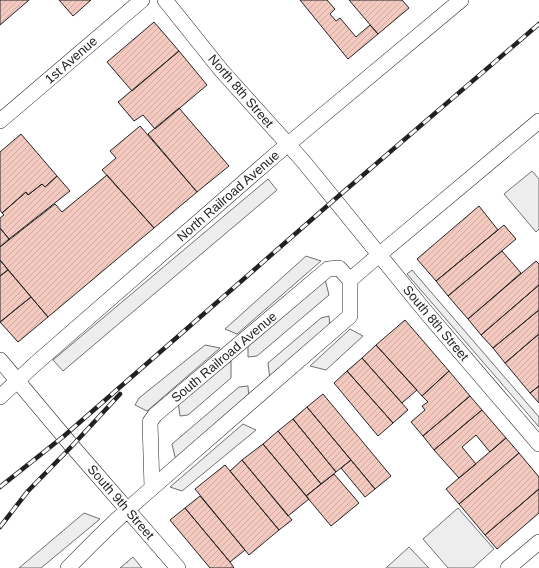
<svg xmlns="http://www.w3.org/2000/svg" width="539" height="568" font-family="Arial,sans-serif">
	<defs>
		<pattern id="park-crowns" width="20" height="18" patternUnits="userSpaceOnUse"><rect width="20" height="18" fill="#eee"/><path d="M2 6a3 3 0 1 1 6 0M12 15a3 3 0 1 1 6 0" fill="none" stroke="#ccc"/></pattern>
		<pattern id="building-hatch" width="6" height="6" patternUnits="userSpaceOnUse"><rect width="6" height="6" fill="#f3c9c0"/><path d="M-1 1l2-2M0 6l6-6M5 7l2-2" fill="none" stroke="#d0aca5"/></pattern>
	</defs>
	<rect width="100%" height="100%" fill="#fff"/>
	<path fill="url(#park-crowns)" stroke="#6f6f6f" d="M133 557 142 568H120Z"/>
	<path fill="#ededed" stroke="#6f6f6f" d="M532 171 539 179V229L536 232 504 194Z
		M268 179 277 190 63 371 53 360Z
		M306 256 321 261 237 334 225 329Z
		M412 270 539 417V427L407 274Z
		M325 279 329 295 257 356 248 357V341Z
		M329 316 330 329 270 380 268 363 321 318Z
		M350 329 363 336 326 370 310 366Z
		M205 345 220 348 147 411 135 405 139 398Z
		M231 361V378L188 415 180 416 178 401Z
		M248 386 249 399 176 461 172 444 239 387Z
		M243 424 256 430 182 491 170 487Z
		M458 508 494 549 473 568H448L423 539Z
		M84 513 100 519 41 568H19Z
		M409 547 429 568H386Z"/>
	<path fill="url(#building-hatch)" stroke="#222" d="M0 0H29L0 25Z
		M59 0H91L73 16Z
		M300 0H327L335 9 330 14 336 21 340 18 356 37 370 25 378 34 348 59Z
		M349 0H402L409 8 378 34Z
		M154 22 179 51 132 91 107 62Z
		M179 51 207 85 155 129 143 115 134 121 118 102Z
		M179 108 229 166 197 192 148 134Z
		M140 126 197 192 154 228 102 170 116 158 110 151Z
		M21 134 57 176 45 187 42 184 28 195 26 192 2 213 0 210V152Z
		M107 175 154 228 48 317 0 260V247L55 204 62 212Z
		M57 176 70 191 9 239 0 228V218L4 215 2 213 26 192 28 195 42 184 45 187Z
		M479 206 498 230 436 281 417 259Z
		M504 225 516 239 448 296 436 281Z
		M0 228 9 239 0 247Z
		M502 251 521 273 468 319 448 296Z
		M0 260 8 270 0 276Z
		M536 261 539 264V285L481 335 468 319Z
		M8 270 31 297 0 322V276Z
		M539 285V310L493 348 481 335Z
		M31 297 48 317 18 342 0 322Z
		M539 310V334L505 363 493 348Z
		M405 320 449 371 422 396 376 345Z
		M539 334V386L530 393 505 363Z
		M376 345 417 390 402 403 362 358Z
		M362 358 408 410 393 423 347 371Z
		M347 371 393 423 378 436 334 383Z
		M449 371 470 396 423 436 411 422 425 410 422 406 428 402 422 396Z
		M539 386V403L530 393Z
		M323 394 391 476 375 489 307 407Z
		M470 396 482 410 434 450 423 436Z
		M307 407 351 460 336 472 293 419Z
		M482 410 506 438 490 452 476 435 462 447 476 464 459 478 434 450Z
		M293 419 336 472 321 484 278 431Z
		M278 431 321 484 306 496 263 444Z
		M506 438 519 453 459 504 446 489Z
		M263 444 309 499 288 516 242 460Z
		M519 453 539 477V489L485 535 459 504Z
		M242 460 292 520 279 530 230 471Z
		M351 460 375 489 365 497 341 468Z
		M225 465 279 530 249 555 195 489Z
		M334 474 359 503 331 526 306 496Z
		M539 489V513L497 549 485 535Z
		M200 496 245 550 230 562 185 508Z
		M185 508 230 562 234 568H210L170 520Z"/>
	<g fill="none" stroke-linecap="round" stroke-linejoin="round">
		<g stroke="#222" stroke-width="16">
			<path id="minor" d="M165 0 221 70 303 161 425 311 539 444
				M0 121 142 0
				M350 280 380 254 539 121
				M0 360 72 446 178 568
				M0 397 34 365 274 156 461 0
				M68 568C95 540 123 513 152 488L350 316V280L339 268 328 269 155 415 150 422 152 488
				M508 568 539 542"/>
		</g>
		<use href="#minor" stroke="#fff" stroke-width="15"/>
		<g stroke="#222" stroke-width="4.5">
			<path id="rail" d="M0 487 64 436 334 200 539 24
				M0 527 28 491 72 446 120 394"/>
		</g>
		<use href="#rail" stroke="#fff" stroke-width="3" stroke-dasharray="9" stroke-linecap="butt"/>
	</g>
	<g text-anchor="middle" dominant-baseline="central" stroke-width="3" stroke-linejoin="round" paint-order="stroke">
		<g font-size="13" fill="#222" stroke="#fff">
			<text transform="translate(71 60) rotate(-41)">1st Avenue</text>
			<text transform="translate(241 91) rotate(49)">North 8th Street</text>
			<text transform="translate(228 196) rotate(-41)">North Railroad Avenue</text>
			<text transform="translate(436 323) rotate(50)">South 8th Street</text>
			<text transform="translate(224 357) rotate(-40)">South Railroad Avenue</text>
			<text transform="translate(121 502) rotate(49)">South 9th Street</text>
		</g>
	</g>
</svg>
